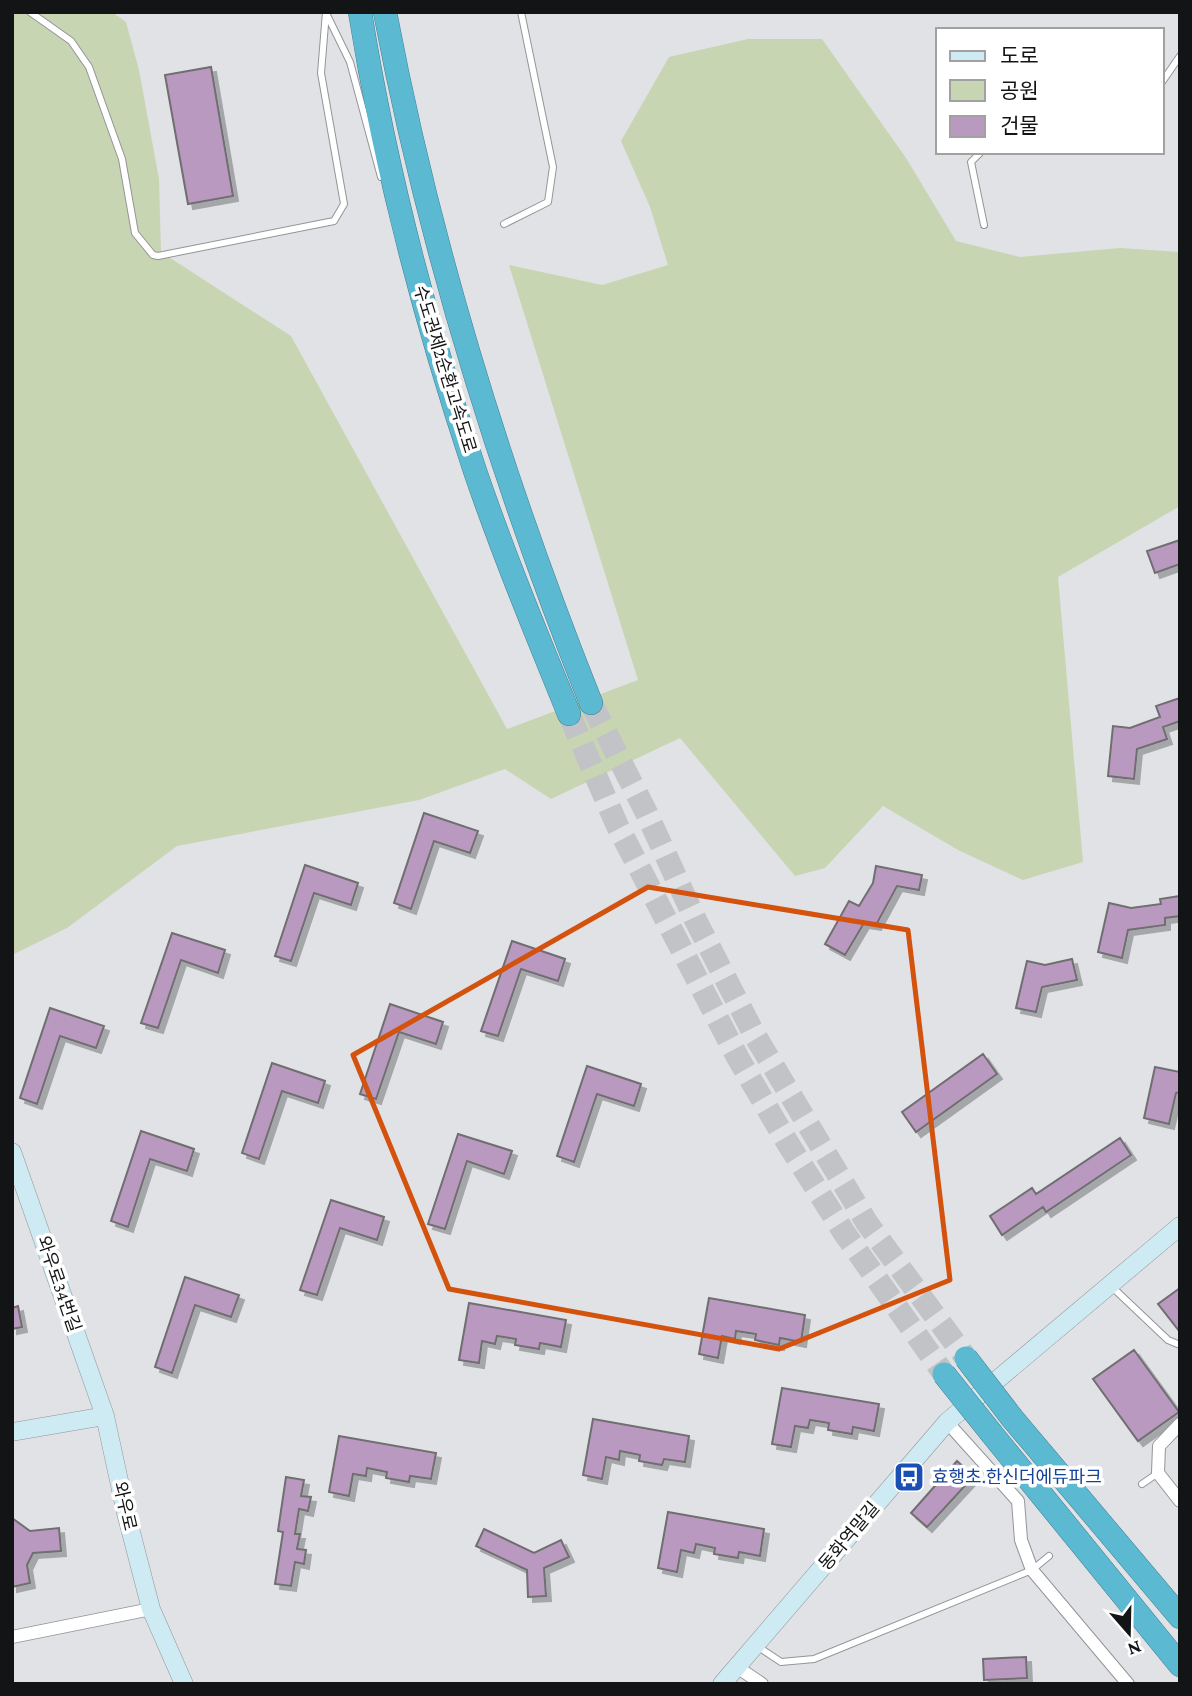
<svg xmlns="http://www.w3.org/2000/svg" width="1192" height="1696" font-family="'Crimson Pro','Noto Sans KR',serif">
	<defs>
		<filter id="shadow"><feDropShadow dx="5" dy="5" stdDeviation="0" flood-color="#0004"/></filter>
	</defs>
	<rect width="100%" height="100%" fill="#e1e2e6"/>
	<path fill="#c7d5b2" d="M12 12H112L126 22 139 70 159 179 161 252 291 336 507 729 638 680 509 265 602 285 668 265 650 207 621 141 669 57 748 39H822L906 158 956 241 1020 257 1120 248 1180 252V506L1058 577 1083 862 1023 880 958 850 883 806 825 868 795 876 680 738 551 799 505 769 419 800 177 846 67 928 12 955Z"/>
	<path fill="#ba99c1" stroke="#706e70" stroke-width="2" filter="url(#shadow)" d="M211 67 233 196 188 204 165 75Z
		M1180 540V564L1155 573 1147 551Z
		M1180 698V721L1163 727 1167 739 1137 749 1134 779 1108 776 1113 726 1130 728 1160 717 1156 706Z
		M424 813 478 831 470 853 434 841 411 909 394 903Z
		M305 865 358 883 351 905 314 893 291 961 275 956Z
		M876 866 922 875 919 890 897 886 876 925 864 923 845 955 825 944 849 901 859 906 873 883Z
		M1180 896V916L1165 918V925L1128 930 1122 958 1098 952 1109 903 1131 908 1161 904 1160 899Z
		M172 933 225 950 218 973 181 960 158 1028 141 1023Z
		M512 941 565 959 558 981 521 969 498 1036 481 1031Z
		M1072 959 1077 980 1042 987 1036 1012 1016 1008 1027 961 1045 965Z
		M390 1004 443 1022 436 1044 399 1032 376 1099 360 1094Z
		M50 1008 104 1026 96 1048 60 1036 37 1104 20 1098Z
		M983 1054 997 1074 916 1132 902 1112Z
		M272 1063 325 1081 318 1103 282 1091 259 1159 242 1153Z
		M587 1066 641 1084 634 1106 597 1094 574 1162 557 1156Z
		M1155 1067 1180 1072V1092L1176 1093 1169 1124 1144 1118Z
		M141 1131 194 1149 187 1171 150 1159 128 1227 111 1221Z
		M458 1134 512 1151 504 1174 467 1161 445 1229 428 1224Z
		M1120 1138 1131 1155 1046 1212 1043 1207 1002 1235 990 1216 1032 1188 1036 1194Z
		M331 1200 384 1217 377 1240 340 1228 317 1295 300 1290Z
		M185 1277 239 1295 231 1317 195 1305 172 1373 155 1367Z
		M1180 1288V1332L1158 1304Z
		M709 1298 805 1315 801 1342 780 1338 779 1345 755 1340 756 1334 736 1331 735 1339 722 1336 718 1358 699 1354Z
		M469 1303 566 1320 561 1347 540 1343 539 1349 515 1345 516 1339 497 1336 495 1344 482 1341 479 1363 459 1360Z
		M18 1306 22 1327 12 1329V1308Z
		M1134 1350 1179 1412 1138 1441 1093 1379Z
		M782 1388 879 1404 874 1431 853 1427 852 1434 828 1430 829 1423 810 1420 808 1428 795 1426 791 1447 772 1444Z
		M593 1419 689 1436 685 1462 664 1459 662 1465 639 1461 640 1455 620 1451 619 1460 606 1457 602 1479 583 1475Z
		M339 1436 436 1453 431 1479 410 1476 409 1482 386 1478 387 1472 367 1468 366 1476 353 1474 349 1496 329 1492Z
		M957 1461 974 1476 927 1527 911 1513Z
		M286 1477 304 1480 301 1496 311 1497 308 1511 299 1509 295 1534H300L297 1549 306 1550 304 1564 295 1562 291 1586 275 1584 283 1532 278 1531Z
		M668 1512 764 1529 760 1556 739 1552 738 1558 714 1554 715 1548 696 1544 694 1553 681 1550 677 1572 658 1568Z
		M12 1518 30 1531 59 1528 61 1551 33 1553 27 1565 30 1583 12 1587Z
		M484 1529 534 1553 561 1540 569 1557 544 1568 546 1596 528 1597 527 1570 476 1546Z
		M1026 1657 1027 1678 984 1680 983 1659Z"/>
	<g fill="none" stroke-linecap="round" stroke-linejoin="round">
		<path stroke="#c2c3c7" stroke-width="23" stroke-dasharray="23 11" stroke-linecap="butt" d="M591 703 646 812 695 919 754 1034 867 1223 966 1358
			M569 714 617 825 738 1058 787 1142 845 1234 944 1374"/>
		<g stroke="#939598" stroke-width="8">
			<path id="lane" d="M30 12 71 41 89 67 122 159 135 233 153 255 158 256 334 221 344 204 321 73 326 12
				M327 15 350 62 381 177
				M1162 82 1180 56
				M981 152 971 162 984 225
				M504 224 548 202 553 167 521 12
				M1110 1285 1168 1340 1180 1345
				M1142 1484 1158 1473
				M757 1646 781 1662 814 1659 1032 1570 1049 1556"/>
		</g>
		<g stroke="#939598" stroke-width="14">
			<path id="street" d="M947 1422 1018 1501 1021 1540 1032 1570 1128 1684
				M1180 1424 1159 1446 1158 1473 1180 1501
				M12 1637 151 1609
				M737 1667 762 1684"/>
		</g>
		<g stroke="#939598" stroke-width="19">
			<path id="secondary" d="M12 1152 105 1416
				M12 1432 105 1416 126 1513 151 1609 184 1684
				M722 1684 947 1422 1180 1226"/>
		</g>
		<g stroke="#427f90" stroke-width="24">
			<path id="highway" d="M360 12C385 168 425 321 475 471 503 553 536 633 569 714
				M385 12C430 249 502 480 591 703
				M1012 1418 1180 1617
				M992 1434 1180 1665"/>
		</g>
		<use href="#lane" stroke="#fff" stroke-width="6"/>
		<use href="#street" stroke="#fff" stroke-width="12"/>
		<use href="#secondary" stroke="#ceeaf2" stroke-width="18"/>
		<use href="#highway" stroke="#5cb9d2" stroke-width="23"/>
		<g stroke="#427f90" stroke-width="24" stroke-linecap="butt">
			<path id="highway-bridge" d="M966 1358 1012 1418
				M944 1374 992 1434"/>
		</g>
		<use href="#highway-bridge" stroke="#5cb9d2" stroke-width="23"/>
	</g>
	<path fill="none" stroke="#d3520d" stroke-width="5" stroke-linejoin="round" d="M648 887 908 930 950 1280 779 1349 449 1289 353 1055Z"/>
	<defs>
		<g id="bus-square" transform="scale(1.575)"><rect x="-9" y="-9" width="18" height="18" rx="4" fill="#1a4fb4" stroke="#fff"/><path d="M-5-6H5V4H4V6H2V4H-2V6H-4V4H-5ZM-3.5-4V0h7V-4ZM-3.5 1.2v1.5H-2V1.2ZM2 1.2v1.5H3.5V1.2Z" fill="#fff"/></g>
	</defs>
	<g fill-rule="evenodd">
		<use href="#bus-square" x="909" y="1477"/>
	</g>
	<g text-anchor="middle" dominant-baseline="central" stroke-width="7" stroke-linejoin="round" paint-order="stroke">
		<g font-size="18" fill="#131415" stroke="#fff">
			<text transform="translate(445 369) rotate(73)">수도권제2순환고속도로</text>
			<text transform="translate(59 1284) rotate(71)">와우로34번길</text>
			<text transform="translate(125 1506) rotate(77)">와우로</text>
			<text transform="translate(849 1536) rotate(-50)">동화역말길</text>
		</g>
		<g font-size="18" fill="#164399" stroke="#fff" text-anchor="start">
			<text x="932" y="1477">효행초.한신더에듀파크</text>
		</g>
	</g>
	<rect width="1192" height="1696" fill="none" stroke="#131415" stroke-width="28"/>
	<rect x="936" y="28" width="228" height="126" fill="#ffffff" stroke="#a1a1a1" stroke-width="2"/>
	<rect x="950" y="51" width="35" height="10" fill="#ceeaf2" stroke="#a1a1a1" stroke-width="2"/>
	<text x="1000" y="63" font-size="21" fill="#131415">도로</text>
	<rect x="950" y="80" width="35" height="21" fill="#c7d5b2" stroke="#a1a1a1" stroke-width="2"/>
	<text x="1000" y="98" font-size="21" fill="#131415">공원</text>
	<rect x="950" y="116" width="35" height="21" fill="#ba99c1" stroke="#a1a1a1" stroke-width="2"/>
	<text x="1000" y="133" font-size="21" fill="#131415">건물</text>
	<g transform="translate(1129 1633) rotate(160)" stroke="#ffffff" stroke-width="5" paint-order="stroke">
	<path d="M0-5L12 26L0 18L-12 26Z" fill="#131415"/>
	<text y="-10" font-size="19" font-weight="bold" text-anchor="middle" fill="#131415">N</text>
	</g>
</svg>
